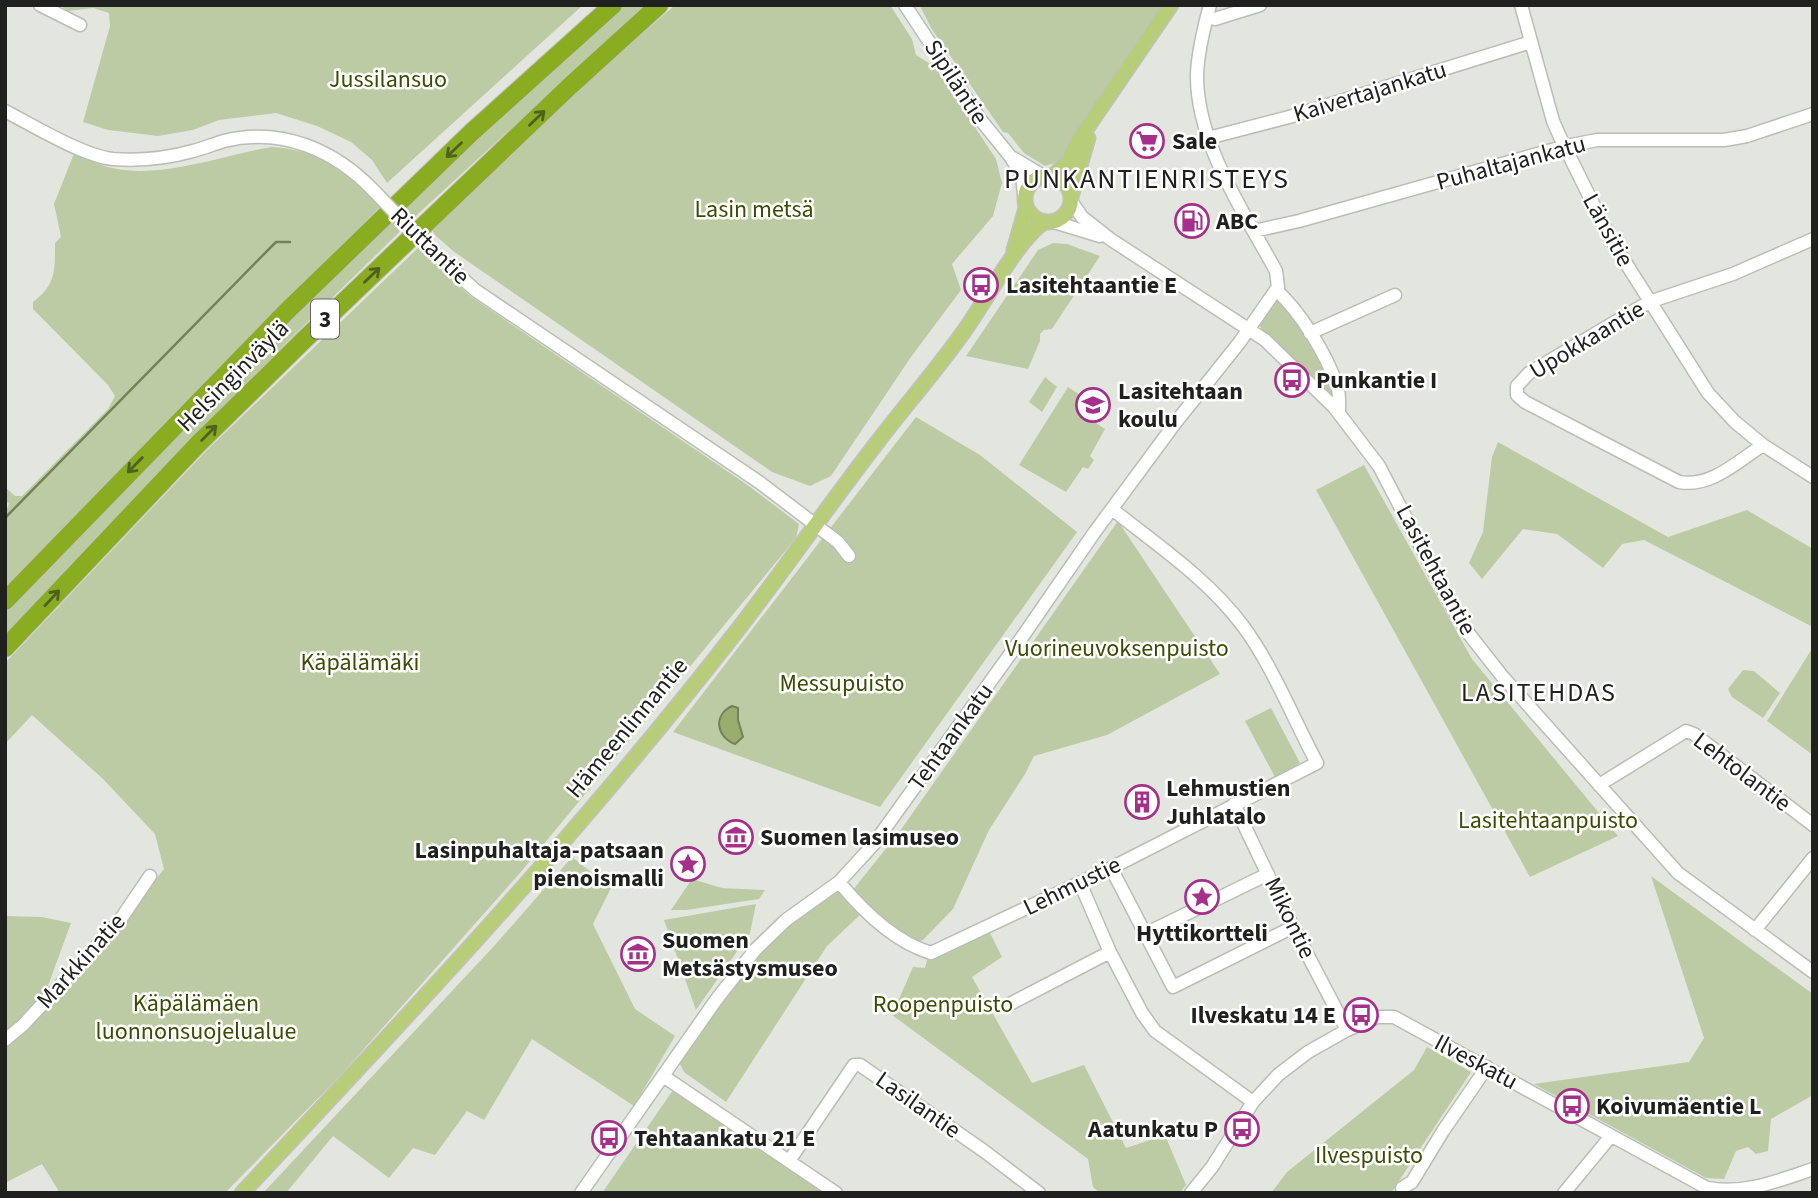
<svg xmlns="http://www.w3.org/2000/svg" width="1818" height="1198" font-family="'Source Sans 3',sans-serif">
	<rect width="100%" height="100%" fill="#e3e6df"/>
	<path fill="#bdcba4" d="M60 5H583L387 183 372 160 351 142 317 126 276 113 219 120 193 130 158 136 108 130 83 122 110 26 109 13 93 8 68 11Z
		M624 5H646L419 213 286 343 5 637V610C80 530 158 452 235 374 361 247 489 122 624 5Z
		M675 5H890L912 39 916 55 935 67 996 159 1002 183 993 216 952 264 961 290 911 357 831 476 810 486 772 472 453 251 435 235 432 230 433 226 583 85Z
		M1163 5 1059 162 1045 166 1024 153 1008 133 1003 132 931 28 920 6Z
		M272 147C321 150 349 172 381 206L225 362 5 591V513L9 504 5 500V487L15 496H22L108 409 115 396 108 385 33 309V302C56 285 55 270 55 243L61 237 54 204 75 151C83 156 91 161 99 164 151 184 220 155 272 147Z
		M1053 243 1067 244 1100 256 1052 329 1044 330 1040 334V341L1028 369 966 356 1038 250Z
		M418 248 470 296 749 486 799 524 796 538 520 873 340 1076 225 1193H60L42 1164 5 1183V916L42 917 71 923 41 1005 96 954 164 869 155 834 103 779 32 715 5 744V663L207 450Z
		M1280 301 1287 305 1312 344 1334 386V393L1330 394 1279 344 1264 333 1260 326 1263 315 1273 302Z
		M1045 377 1057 387 1042 412 1029 402Z
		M1068 387 1094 404 1087 417 1105 429 1090 456 1094 460 1088 469 1083 467 1066 492 1019 465Z
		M916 417 980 455 1077 532 880 807 673 732Z
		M1498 442 1668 537 1747 510 1813 549V627L1644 540 1622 544 1603 568 1557 534 1523 529 1482 579 1469 563 1483 532 1492 457Z
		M1364 465 1472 659 1618 836 1530 877 1316 490Z
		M1118 521 1220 674 1107 735 1034 756 1025 774 989 830 953 909 923 940 917 942 874 913 852 891 900 831Z
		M1813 647V755L1767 721Z
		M1743 670 1754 671 1780 693 1763 718 1732 697 1728 689Z
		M1271 708 1300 763 1275 777 1245 721Z
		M572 857 611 888 593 924 635 1009 675 1036 634 1106 532 1039 484 1120 467 1111 435 1155 413 1148 389 1178 333 1136 286 1193H263L495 945Z
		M1651 876 1813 994V1095L1771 1119 1768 1151 1756 1154 1748 1147 1736 1151 1724 1179 1706 1178 1534 1084 1689 1062 1704 1038Z
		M692 879 722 888 765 890 759 899 686 910H671Z
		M836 888 861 914 827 946 726 1102 684 1072 678 1060 755 953 788 923Z
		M756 904 750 933 696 1010 664 920Z
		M988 929 1002 957 972 977 1032 1083 1084 1065 1126 1148 1165 1135 1186 1185 1180 1193H1100L1093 1187 1088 1159 892 1015 913 967 925 968 928 956Z
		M1427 1047 1471 1072 1391 1193H1271L1287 1172 1414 1070Z
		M673 1090 824 1193H602Z"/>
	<path fill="#98ad6e" stroke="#748356" stroke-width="2" d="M732 706 738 708V720L743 737 735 744C716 737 713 715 732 706Z"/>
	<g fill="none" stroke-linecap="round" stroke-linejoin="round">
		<path stroke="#748356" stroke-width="2.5" d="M5 518 270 248 276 242H290"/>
		<g stroke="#bbbdb7" stroke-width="15">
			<path id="minor" d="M40 5 80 25
				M905 5 980 119 1010 156 1022 175 1024 195
				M1521 5 1553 121 1560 137 1610 238 1708 393 1735 422 1763 445 1813 477
				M1207 17 1215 19 1260 5
				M5 111C34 126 83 156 113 159 140 161 168 158 193 151 204 148 214 144 224 141 282 127 335 150 374 191
				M1208 138 1289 117 1531 42
				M1013 158 1043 176
				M1071 201 1082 217 1110 239 1265 340 1334 407 1379 466 1456 614 1469 634 1502 676 1678 873 1813 972
				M1054 222 1100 236
				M1254 231 1299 221 1566 146 1597 140H1724L1747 136 1813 114
				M426 245 475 290 759 482 838 542 849 556
				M1276 290C1300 311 1327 355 1337 386 1340 394 1339 404 1339 413
				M1310 333 1395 295
				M1763 445C1738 461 1711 488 1679 482L1525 402 1517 395V386L1529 373 1649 302 1733 274 1813 239
				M1599 785 1686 731 1694 734 1813 825
				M1234 804 1293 927 1347 1030
				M1111 868 1173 987 1293 927
				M839 882C862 910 895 942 931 953L1111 868 1317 763C1294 720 1272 665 1243 626 1208 579 1157 545 1112 509
				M1080 883 1110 952
				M1755 930 1813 858
				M1145 934 1268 874
				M1006 1006 1110 952 1142 1013 1155 1031 1253 1102
				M5 1040 23 1025 118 923 150 876
				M663 1076 836 1193
				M789 1161 854 1065H860L984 1151 1039 1193
				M1402 1188 1412 1182 1443 1131 1487 1067
				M581 1193 716 1000 755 950 786 920 839 882 873 845 1016 646 1094 533 1176 422 1239 343 1278 287 1276 271C1244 212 1196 143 1197 74 1198 51 1204 27 1210 5
				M1191 1193 1212 1167 1253 1102 1278 1075 1308 1052 1347 1030 1377 1017H1394L1707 1188C1744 1195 1777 1181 1813 1169
				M1564 1193 1611 1136"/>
		</g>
		<g stroke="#c1c1c0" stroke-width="17">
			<path id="major" d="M1025 199a23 23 0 1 1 46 0a23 23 0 1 1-46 0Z
				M1053 176 1067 163 1078 141 1171 5
				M1071 197 1088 138
				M1014 250 1026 208
				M242 1193C413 1011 583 829 736 632 784 570 828 506 876 444 904 407 935 372 962 334 984 305 1016 241 1044 222"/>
		</g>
		<g stroke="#c1c1c0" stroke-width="20">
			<path id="highway" d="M5 601 286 312 472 132 613 5
				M5 648 198 444 306 338 570 86 659 5"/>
		</g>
		<use href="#minor" stroke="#fff" stroke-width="12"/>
		<use href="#major" stroke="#b8cd79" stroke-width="14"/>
		<use href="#highway" stroke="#89ac20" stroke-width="18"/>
		<g stroke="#bbbdb7" stroke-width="15" stroke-linecap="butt">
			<path id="minor-bridge" d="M374 191 426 245"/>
		</g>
		<use href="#minor-bridge" stroke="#fff" stroke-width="12"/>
	</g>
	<defs><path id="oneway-shaft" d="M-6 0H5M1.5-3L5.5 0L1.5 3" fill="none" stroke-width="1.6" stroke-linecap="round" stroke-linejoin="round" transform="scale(1.75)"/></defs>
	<g stroke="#4f601f">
		<use href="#oneway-shaft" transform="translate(537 118) rotate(-44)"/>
		<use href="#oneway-shaft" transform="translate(454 150) rotate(136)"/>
		<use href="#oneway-shaft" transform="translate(372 275) rotate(-44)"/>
		<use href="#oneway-shaft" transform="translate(209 433) rotate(-45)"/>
		<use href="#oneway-shaft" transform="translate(135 465) rotate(134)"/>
		<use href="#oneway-shaft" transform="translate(52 598) rotate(-47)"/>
	</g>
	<defs>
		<g id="supermarket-ring" transform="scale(1.75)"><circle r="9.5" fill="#fff" stroke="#a53089" stroke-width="1.5"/><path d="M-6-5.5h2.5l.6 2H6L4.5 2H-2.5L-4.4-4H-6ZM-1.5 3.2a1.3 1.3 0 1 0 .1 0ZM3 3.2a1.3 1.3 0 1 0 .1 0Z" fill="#a53089"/></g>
		<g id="fuel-ring" transform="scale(1.75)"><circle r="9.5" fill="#fff" stroke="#a53089" stroke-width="1.5"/><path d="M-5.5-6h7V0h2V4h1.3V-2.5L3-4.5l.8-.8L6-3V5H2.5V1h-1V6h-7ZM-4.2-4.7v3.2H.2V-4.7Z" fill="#a53089"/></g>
		<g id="bus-ring" transform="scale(1.75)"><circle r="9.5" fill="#fff" stroke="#a53089" stroke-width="1.5"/><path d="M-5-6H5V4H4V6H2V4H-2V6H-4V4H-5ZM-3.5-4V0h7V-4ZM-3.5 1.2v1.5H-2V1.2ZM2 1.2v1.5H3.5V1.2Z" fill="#a53089"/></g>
		<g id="school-ring" transform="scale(1.75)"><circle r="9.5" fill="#fff" stroke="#a53089" stroke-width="1.5"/><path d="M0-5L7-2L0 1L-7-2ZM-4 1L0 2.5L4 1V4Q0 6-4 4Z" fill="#a53089"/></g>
		<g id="building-ring" transform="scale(1.75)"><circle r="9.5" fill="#fff" stroke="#a53089" stroke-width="1.5"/><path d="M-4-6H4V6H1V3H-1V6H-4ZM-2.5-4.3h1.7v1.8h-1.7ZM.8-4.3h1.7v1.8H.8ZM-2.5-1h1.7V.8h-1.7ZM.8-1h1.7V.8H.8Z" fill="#a53089"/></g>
		<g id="museum-ring" transform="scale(1.75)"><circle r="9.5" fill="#fff" stroke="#a53089" stroke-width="1.5"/><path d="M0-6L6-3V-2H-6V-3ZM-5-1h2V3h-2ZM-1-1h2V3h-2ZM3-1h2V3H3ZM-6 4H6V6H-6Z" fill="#a53089"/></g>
		<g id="sight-ring" transform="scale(1.75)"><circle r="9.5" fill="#fff" stroke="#a53089" stroke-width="1.5"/><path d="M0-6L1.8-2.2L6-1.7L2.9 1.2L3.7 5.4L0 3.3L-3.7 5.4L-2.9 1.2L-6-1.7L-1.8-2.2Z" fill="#a53089"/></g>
	</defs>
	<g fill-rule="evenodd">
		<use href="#supermarket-ring" x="1147" y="141"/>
		<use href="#fuel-ring" x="1192" y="221"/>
		<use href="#bus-ring" x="981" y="285"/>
		<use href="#bus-ring" x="1292" y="380"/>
		<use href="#school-ring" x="1093" y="405"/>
		<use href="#building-ring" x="1142" y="802"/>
		<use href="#museum-ring" x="736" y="837"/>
		<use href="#sight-ring" x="688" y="864"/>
		<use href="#sight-ring" x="1202" y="897"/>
		<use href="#museum-ring" x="638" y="954"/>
		<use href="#bus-ring" x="1361" y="1015"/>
		<use href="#bus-ring" x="1572" y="1106"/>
		<use href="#bus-ring" x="1242" y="1129"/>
		<use href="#bus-ring" x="609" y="1138"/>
	</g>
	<g text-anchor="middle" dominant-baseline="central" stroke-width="5" stroke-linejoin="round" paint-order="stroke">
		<rect fill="#fff" stroke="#636462" stroke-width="2" x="311" y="299.5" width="28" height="39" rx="5"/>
		<g font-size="23" font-weight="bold" fill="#20211f">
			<text x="325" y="319">3</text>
		</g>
		<g font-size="24" fill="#3b4d02" stroke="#fff">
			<text x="388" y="79">Jussilansuo</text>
			<text x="754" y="209">Lasin metsä</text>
			<text x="1117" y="648">Vuorineuvoksenpuisto</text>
			<text x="360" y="662">Käpälämäki</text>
			<text x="842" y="683">Messupuisto</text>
			<text x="1548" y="820">Lasitehtaanpuisto</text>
			<text x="196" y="1003">Käpälämäen<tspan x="196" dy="28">luonnonsuojelualue</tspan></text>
			<text x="943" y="1004">Roopenpuisto</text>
			<text x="1369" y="1155">Ilvespuisto</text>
		</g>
		<g font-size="24" fill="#20211f" stroke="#fff">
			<text transform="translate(956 82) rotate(57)">Sipiläntie</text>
			<text transform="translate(1370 92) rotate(-17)">Kaivertajankatu</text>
			<text transform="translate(1511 163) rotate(-15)">Puhaltajankatu</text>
			<text transform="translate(1608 230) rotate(61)">Länsitie</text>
			<text transform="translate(430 246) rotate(44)">Riuttantie</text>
			<text transform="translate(1587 340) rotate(-31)">Upokkaantie</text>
			<text transform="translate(233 376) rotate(-45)">Helsinginväylä</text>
			<text transform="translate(1436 570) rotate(62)">Lasitehtaantie</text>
			<text transform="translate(627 728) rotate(-50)">Hämeenlinnantie</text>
			<text transform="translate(951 737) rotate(-54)">Tehtaankatu</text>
			<text transform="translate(1742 772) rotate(37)">Lehtolantie</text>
			<text transform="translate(1072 886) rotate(-26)">Lehmustie</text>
			<text transform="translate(1290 918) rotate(64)">Mikontie</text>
			<text transform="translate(81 961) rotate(-48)">Markkinatie</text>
			<text transform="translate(1476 1062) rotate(28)">Ilveskatu</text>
			<text transform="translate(918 1105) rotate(35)">Lasilantie</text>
		</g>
		<g font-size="24" font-weight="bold" fill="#20211f" stroke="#fff" text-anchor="start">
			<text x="1172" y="141">Sale</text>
			<text x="1216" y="221">ABC</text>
			<text x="1006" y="285">Lasitehtaantie E</text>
			<text x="1316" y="380">Punkantie I</text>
			<text x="1118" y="391">Lasitehtaan<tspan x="1118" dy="28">koulu</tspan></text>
			<text x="1166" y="788">Lehmustien<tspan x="1166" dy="28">Juhlatalo</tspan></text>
			<text x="760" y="837">Suomen lasimuseo</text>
			<text x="664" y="850" text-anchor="end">Lasinpuhaltaja-patsaan<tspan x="664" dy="28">pienoismalli</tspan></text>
			<text x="1202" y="933" text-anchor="middle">Hyttikortteli</text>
			<text x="662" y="940">Suomen<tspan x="662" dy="28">Metsästysmuseo</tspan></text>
			<text x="1336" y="1015" text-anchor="end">Ilveskatu 14 E</text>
			<text x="1596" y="1106">Koivumäentie L</text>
			<text x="1218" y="1129" text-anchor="end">Aatunkatu P</text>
			<text x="634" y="1138">Tehtaankatu 21 E</text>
		</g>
		<g font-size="26" letter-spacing="2" fill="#20211f" stroke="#fff">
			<text x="1539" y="692">LASITEHDAS</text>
		</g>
		<g font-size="28" letter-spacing="2" fill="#20211f" stroke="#fff">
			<text x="1147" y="179">PUNKANTIENRISTEYS</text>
		</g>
	</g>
	<rect width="1818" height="1198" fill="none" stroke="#20211f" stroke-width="14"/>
</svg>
